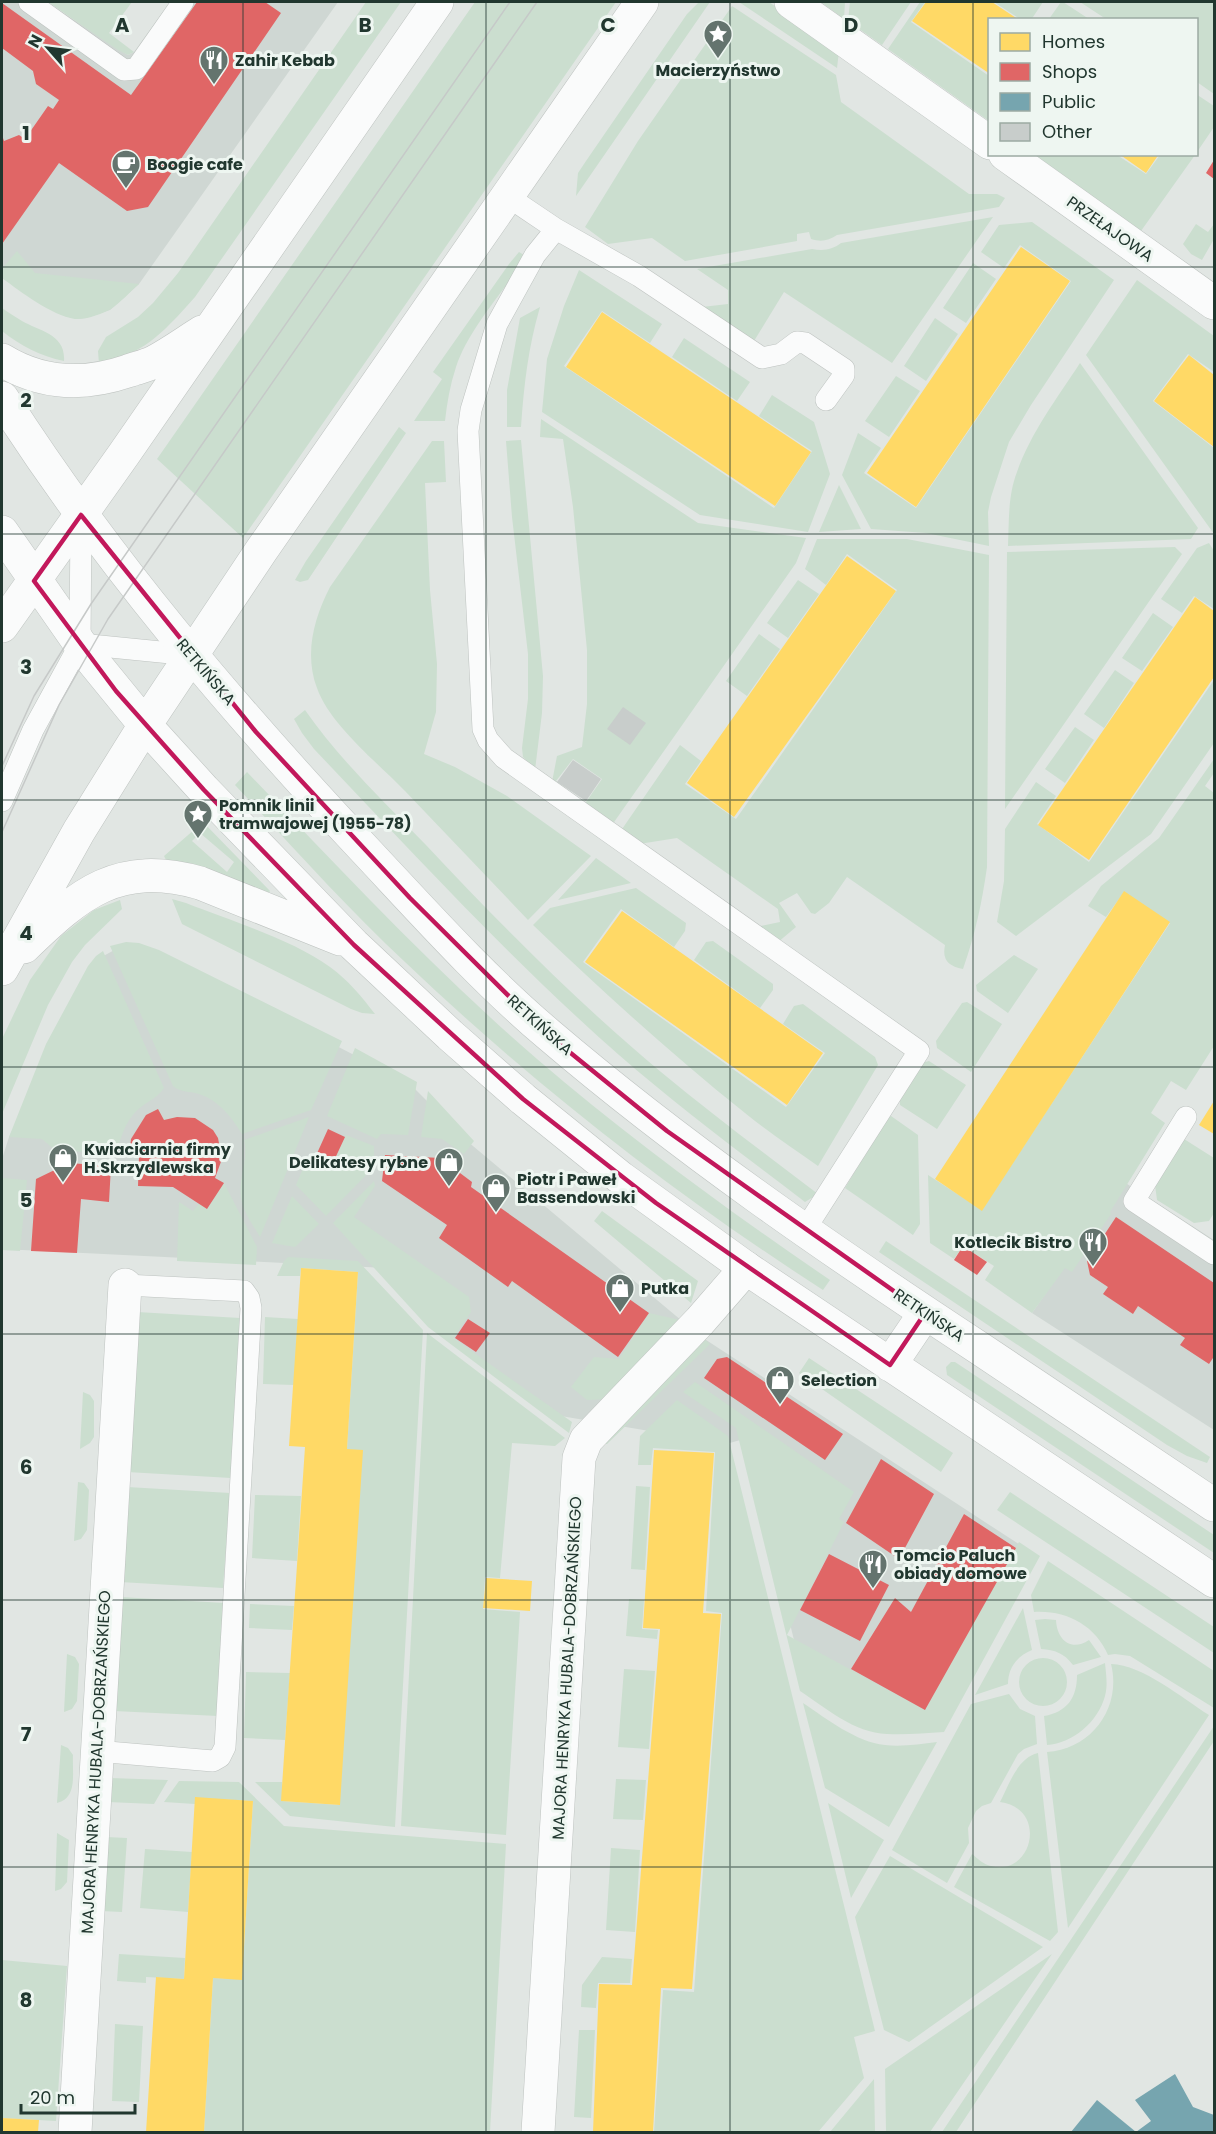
<svg xmlns="http://www.w3.org/2000/svg" width="1216" height="2134" font-family="Poppins,sans-serif">
	<rect width="100%" height="100%" fill="#e1e6e3"/>
	<path fill="#cfd7d3" d="M2 2H47L128 55 134 52 170 2H338L139 284 110 310 86 318 77 319 65 316 2 278Z
		M118 948 165 957 410 1084 467 1141 700 1336 1037 1556 962 1694 919 1718 798 1656 744 1439 726 1444 555 1415 445 1332 386 1268 2 1249V1159L9 1137 98 959Z
		M1124 1182 1214 1240V1430L1032 1313Z"/>
	<path fill="#cbdecf" fill-rule="evenodd" d="M48 2H132L109 33 134 52 128 55 118 50Z
		M366 2H401L195 297C176 318 157 341 131 353 121 358 109 361 99 364L98 351 106 337 138 317 153 303 178 273Z
		M475 2H616L243 538 157 459Z
		M699 2H710L576 196 578 173 586 161 687 14Z
		M739 2H769L839 51 837 68Z
		M821 2H845L844 19Z
		M850 2H911L882 45 848 21Z
		M920 2H925L911 22 989 76V121L888 49Z
		M994 2H1043L1031 20 1020 19Z
		M1061 2H1063L1089 19H1049Z
		M1080 2H1214V94L1197 82 1196 20 1106 19Z
		M732 6 836 75 841 102 969 194H997L1005 198 999 207 837 235C828 241 821 242 811 239L809 232 797 234V241L685 261 652 238 608 244 585 227 638 141Z
		M1196 94 1214 106V127L1197 152Z
		M1035 155H1117L1146 174 1160 155H1195L1141 231Z
		M993 217 892 363 784 292 754 341 702 307 728 304V290L697 269 812 249C823 251 832 250 841 243Z
		M1032 222 1114 280 1031 405 1009 442 991 497 988 512 989 546 926 533 871 529 842 475 858 433 881 448 864 473 916 508 1071 281 1020 245 1004 268 981 252 999 225Z
		M1196 224 1208 232 1214 224V239L1202 260 1191 254 1183 244Z
		M17 251 35 273 139 284C130 292 121 302 111 309 102 314 85 320 75 319 51 315 21 292 2 278V269Z
		M519 252 524 255 523 262C501 294 468 331 456 367 450 385 447 403 445 421H414L442 379 433 372 509 264Z
		M973 263 996 279 966 323 943 308Z
		M579 270 662 324 650 343 602 311 564 366 774 508 812 451 759 416 772 395 814 422 830 474 808 532 700 515 542 412 547 359 564 306Z
		M1137 280 1214 336V372L1188 354 1153 401 1214 448V534L1086 355Z
		M540 307C528 348 524 385 521 427H507V390L520 318Z
		M2 308C8 312 15 317 22 321 39 331 66 334 64 361 40 356 21 346 2 331Z
		M935 318 958 334 926 381 904 366Z
		M684 338 750 382 737 401 672 357Z
		M1080 363 1198 528 1191 539 1008 546C1009 521 1008 495 1017 472 1031 432 1058 397 1080 363Z
		M896 376 920 391 889 437 865 421Z
		M541 419 698 523 806 538 796 563 612 825 584 805 602 779 573 759 556 781 565 788 564 790 552 782 557 756 582 747 587 704V650L573 507 563 439 540 437Z
		M399 427 406 433 308 580 300 582 295 580 306 561Z
		M521 440 543 676 542 713 535 770 523 757 522 748 528 699V654L512 517 506 441Z
		M432 441H444L446 482 425 483 430 590 437 664 436 712 424 754 455 767 507 796 591 856 528 920C487 877 446 834 405 791 378 763 330 725 317 688 304 654 314 618 330 587Z
		M839 485 861 529 819 532Z
		M817 539H907L989 555 987 867C982 903 975 935 963 969 948 966 942 960 945 945L847 877 829 903 815 914 811 913 797 893 779 903 796 927 777 943 756 927 780 922 778 909 677 838 639 844 620 832 680 745 701 761 685 784 736 819 897 590 847 554 826 585 805 569Z
		M1209 543 1214 551V609L1194 596 1182 613 1161 599 1197 548Z
		M1175 547 1182 554 1005 809 1007 552Z
		M798 580 819 594 788 638 767 623Z
		M1153 613 1173 627 1142 671 1122 658Z
		M759 634 780 649 747 696 726 681Z
		M1115 670 1134 683 1104 728 1084 714Z
		M1214 680V743L1151 834 1016 936 997 922 1004 881 1005 829 1036 782 1056 796 1037 824 1089 862Z
		M305 710C340 760 384 802 426 845 500 924 577 1002 661 1072 712 1114 765 1154 818 1194L805 1202C742 1154 679 1107 619 1055 511 960 413 853 314 749L302 733 294 719Z
		M1075 727 1094 740 1065 783 1045 769Z
		M1214 759V773L1205 786 1214 793V1046L1186 1090 1171 1081 1151 1113 1165 1123 1110 1212 1111 1214 1072 1272 1065 1268 1032 1313 985 1280 994 1266 963 1246 954 1259 930 1243 928 1175 982 1210 1170 923 1124 892 1106 917 1088 906 1101 886 1159 838Z
		M247 772C341 870 434 970 537 1059 630 1139 729 1211 830 1280L823 1290C674 1194 533 1084 405 962 345 906 290 844 235 785Z
		M203 822 270 891 267 895 194 865 166 860 164 856ZM200 833 234 862 227 872 192 841Z
		M596 858 631 883 558 900Z
		M636 888 686 923 685 931 674 947 621 909 583 962 786 1107 825 1053 783 1024 794 1006 803 1004 875 1057 878 1065 818 1166C794 1149 768 1132 745 1113 671 1054 601 990 533 925L550 908Z
		M172 899 186 903C231 921 292 939 330 967 348 980 362 997 375 1014L362 1013 351 1009 182 924Z
		M120 900 122 909 85 945 72 962 48 1005 2 1114V1039L30 980 61 936 94 910Z
		M713 941 773 984V990L760 1008 694 960 706 942Z
		M126 942 139 943 159 950 342 1041 311 1110 242 1134C231 1116 217 1098 195 1093 186 1091 180 1092 173 1086L110 946Z
		M103 951 164 1088C158 1097 149 1101 141 1107 128 1117 124 1129 119 1144L100 1153 55 1150 42 1139 9 1137 46 1044 88 966 96 956Z
		M1014 955 1038 969 1008 1013 977 991 976 985Z
		M967 1002 1002 1024 971 1072 937 1048 936 1041 962 1003Z
		M355 1048 417 1082 408 1135 381 1134 377 1139 327 1116Z
		M929 1061 966 1085 937 1129 900 1105V1097L922 1063Z
		M428 1091 474 1141 464 1154 442 1139 421 1137Z
		M891 1116 918 1135 920 1224 913 1235 845 1188 887 1118Z
		M309 1117 260 1237C253 1225 243 1211 241 1198 238 1178 249 1160 244 1140Z
		M346 1135 374 1146V1167L326 1216 296 1185 305 1164 318 1169 320 1163 331 1167Z
		M1184 1139 1214 1158V1213L1209 1221 1194 1223 1157 1200 1155 1185Z
		M2 1178 27 1180 20 1251 2 1250Z
		M374 1181 375 1186 354 1217 469 1297 471 1312 453 1338 572 1422 569 1433 428 1327 333 1223Z
		M224 1183 257 1247 256 1265 177 1261 179 1202 193 1211 199 1204 207 1209Z
		M292 1196 319 1224 295 1247 272 1243Z
		M602 1211 698 1281 691 1303 594 1221Z
		M886 1241 1210 1457 1207 1463 1187 1456 1167 1445 879 1252Z
		M288 1257 358 1261 423 1330 395 1827 290 1816 255 1782H282V1801L339 1805 347 1449 358 1272 301 1268 300 1276H277L284 1261Z
		M137 1312 240 1318 231 1478 127 1472Z
		M649 1313 680 1320 608 1399 587 1400 571 1387 594 1357 619 1359Z
		M265 1317 298 1319 294 1385 263 1384Z
		M427 1333 565 1438 555 1446 512 1443 500 1578 485 1577 483 1609 520 1612 506 1835 401 1826Z
		M704 1339 710 1344 607 1444H602Z
		M809 1358 953 1453 941 1472 799 1373Z
		M951 1362H955L1214 1535V1553L947 1375 946 1367Z
		M695 1382 854 1492 839 1519 844 1522 787 1635 925 1710 1019 1542 1040 1556 944 1732C925 1733 906 1735 887 1734 854 1733 826 1708 800 1691L736 1428 683 1392Z
		M83 1392 90 1395 94 1401V1437L90 1443 80 1449Z
		M677 1400 728 1436 875 2031 854 2037 864 2078 818 2132H654L663 1990 694 1992 722 1613 706 1611 715 1452 653 1448 651 1465H638L640 1436Z
		M78 1482 84 1483 89 1490 87 1530 81 1539 74 1541Z
		M636 1486 650 1487 645 1570 631 1569Z
		M127 1487 230 1493 223 1588 120 1582Z
		M1010 1492 1214 1627V1653L997 1510Z
		M255 1495 301 1496 297 1561 252 1558Z
		M1048 1561 1214 1671V1708L1130 1656 1115 1654 1108 1655C1095 1625 1066 1610 1034 1612L1031 1595Z
		M120 1597 225 1603 218 1716 114 1711Z
		M629 1599 644 1600 642 1629 658 1630 657 1639 626 1636Z
		M250 1604 294 1606 292 1630 249 1628Z
		M1023 1608 1032 1650C1017 1656 1008 1668 1008 1684L975 1695Z
		M1045 1619 1056 1620C1057 1640 1071 1652 1089 1640L1101 1657 1073 1665C1064 1653 1055 1650 1041 1649L1035 1620Z
		M67 1654 75 1657 79 1664 77 1701 72 1709 64 1712Z
		M1019 1682a24 24 0 1 1 48 0a24 24 0 1 1-48 0Z
		M1105 1663C1106 1674 1108 1685 1105 1696 1098 1722 1073 1743 1047 1745L1044 1716C1067 1712 1077 1698 1077 1675Z
		M1111 1664C1143 1665 1182 1698 1209 1715L1068 1928 1047 1752C1092 1749 1122 1707 1111 1664Z
		M624 1669 655 1671 649 1749 618 1747Z
		M246 1672 290 1673 285 1740 244 1738Z
		M1009 1694 1020 1709 1035 1716 1037 1744 1024 1749 1018 1754 991 1803 982 1806 976 1811 968 1828 969 1843 947 1883 892 1850 971 1704Z
		M803 1703C827 1719 856 1742 885 1745 902 1747 920 1744 937 1742L889 1827 825 1788Z
		M1214 1726V1741L956 2132H942Z
		M61 1745 68 1748 73 1755C72 1773 78 1798 57 1803Z
		M1038 1753 1058 1932 1050 1941 954 1887 972 1854C977 1858 984 1865 991 1866 1032 1877 1049 1809 1000 1802 1009 1785 1017 1758 1038 1753Z
		M110 1778 168 1780 154 1804 108 1802Z
		M616 1779 646 1780 643 1820 613 1819Z
		M179 1781 239 1782 284 1826 506 1844 490 2132H204L213 1978 242 1979 253 1801 195 1798V1804L164 1802Z
		M828 1803 884 1840 851 1898Z
		M57 1833 69 1840 67 1882 61 1889 55 1891Z
		M106 1837 127 1838 122 1912 101 1911Z
		M611 1848 640 1850 635 1932 606 1930Z
		M145 1849 192 1852 188 1912 140 1908Z
		M890 1856 1043 1947 909 2042 884 2030 855 1917Z
		M119 1954 185 1958 184 1979 146 1977V1983L117 1981Z
		M1052 1954 930 2132H886L885 2069Z
		M602 1957 632 1959 630 1983H598L596 2008 581 2007 582 1985Z
		M2 1960 67 1966 56 2121 2 2118Z
		M115 2024 143 2026 139 2102 112 2101Z
		M579 2030H595L591 2118 574 2117Z
		M874 2079 875 2132H830Z"/>
	<path fill="#ffd966" d="M926 2H992L1019 20H990V74L912 21Z
		M1119 154H1159L1146 173Z
		M1021 247 1070 281 916 507 867 473Z
		M602 312 811 452 775 506 566 367Z
		M1189 355 1214 375V447L1154 401Z
		M847 556 896 591 734 817 687 783Z
		M1195 597 1214 611V677L1089 860 1038 825Z
		M1124 891 1170 922 982 1211 935 1179Z
		M622 911 823 1053 787 1105 585 962Z
		M1214 1101V1134L1199 1125Z
		M301 1268 358 1272 347 1449 363 1450 340 1805 281 1801 305 1447 289 1446Z
		M654 1450 714 1453 703 1613 721 1614 692 1989 661 1988 653 2132H593L599 1984 632 1985 660 1629 643 1628Z
		M486 1578 532 1581 530 1611 483 1608Z
		M195 1797 253 1801 242 1980 213 1978 204 2132H146L156 1977 184 1979Z
		M2 2118 39 2120 38 2132H2Z"/>
	<path fill="#e06666" d="M197 2H265L281 13 148 207 127 211 59 163 2 244V135L4 141 19 135 25 139 48 106 53 109 59 100 36 84 33 71 2 48V3L131 95Z
		M1214 160V179L1206 173Z
		M158 1109 164 1120 177 1117 195 1118 213 1130 218 1138 222 1159 215 1178 224 1183 207 1209 173 1187 138 1186 139 1156 129 1155 131 1139 146 1115Z
		M328 1129 345 1137 331 1167 314 1160Z
		M385 1155 440 1158 472 1182 471 1187 649 1313 618 1357 512 1281 508 1287 439 1238 447 1225 382 1181Z
		M69 1163 111 1166 109 1202 81 1199 77 1253 31 1251 36 1179Z
		M1116 1217 1214 1283V1359L1213 1358 1209 1364 1180 1345 1185 1338 1138 1306 1133 1314 1103 1294 1108 1287 1090 1275 1087 1261Z
		M963 1246 987 1262 977 1275 954 1260Z
		M468 1319 490 1333 476 1352 455 1338Z
		M727 1357 843 1434 825 1460 704 1378 717 1359Z
		M881 1459 934 1494 899 1559 846 1523Z
		M964 1514 1016 1548 925 1710 851 1669 895 1598 911 1612Z
		M829 1554 889 1585 860 1641 800 1610Z"/>
	<path fill="#76a5af" d="M1175 2074 1193 2107 1214 2115V2132H1071L1097 2100 1136 2132 1151 2121 1135 2100Z"/>
	<path fill="#c8cdcb" d="M623 707 646 723 630 745 607 729Z
		M573 760 601 779 586 801 557 782Z"/>
	<g fill="none" stroke-linecap="round" stroke-linejoin="round">
		<g stroke="#bec3c0" stroke-width="22">
			<path id="lane" d="M29 2 124 70 136 69 183 2
				M507 196 556 229 535 255 497 324 471 410 468 431 483 729 488 740 504 758 919 1051 804 1231
				M556 229 639 276 762 358 781 354 797 342 805 343 844 369V375L826 400
				M80 644 191 655
				M2 801 33 730 80 644 81 515
				M1186 1117 1134 1201 1214 1254
				M96 1751 213 1761 220 1757 225 1747 251 1308 249 1298 244 1291 125 1285"/>
		</g>
		<g stroke="#bec3c0" stroke-width="34">
			<path id="street" d="M791 2 990 143
				M1005 154 1214 303
				M75 2132 125 1285
				M538 2132 579 1458 586 1440 700 1321 746 1268"/>
		</g>
		<g stroke="#bec3c0" stroke-width="34">
			<path id="secondary" d="M2 360C41 384 84 386 128 371 136 368 146 366 154 362 171 353 186 342 202 332
				M2 398C107 562 233 709 366 851 425 914 483 979 548 1034 684 1150 830 1250 979 1348 1057 1400 1136 1453 1214 1505
				M2 532 87 654 145 725 204 790 354 945 450 1035 523 1099 621 1178 746 1268 1214 1581
				M2 626 124 454 437 2
				M24 947C80 893 118 860 200 883L340 939
				M2 969 79 831 145 725 261 551 642 2
				M890 1365 925 1313"/>
		</g>
		<use href="#lane" stroke="#fafbfb" stroke-width="21"/>
		<use href="#street" stroke="#fafbfb" stroke-width="33"/>
		<use href="#secondary" stroke="#fafbfb" stroke-width="33"/>
		<path stroke="#c6c9c8" stroke-width="1.5" d="M2 766 34 696 91 604 510 2
			M2 832 59 705 108 619 537 2"/>
	</g>
	<path fill="none" stroke="#c2185b" stroke-width="4.5" stroke-linejoin="round" d="M81 515 256 732 410 898 546 1033 667 1131 925 1313 890 1365 656 1203 523 1099 354 945 204 790 116 691 34 581Z"/>
	<path fill="none" stroke="#21372f" stroke-width="1.5" stroke-opacity="0.55" d="M243 2V2132M486 2V2132M730 2V2132M973 2V2132M2 267H1214M2 534H1214M2 800H1214M2 1067H1214M2 1334H1214M2 1600H1214M2 1867H1214"/>
	<defs>
		<g id="sight-pin" transform="scale(1.5)"><path d="M0 17L-7.5 6A9.5 9.5 0 1 1 7.5 6Z" fill="#64746e" stroke="#eef6f1"/><path d="M0-6L1.8-2.2L6-1.7L2.9 1.2L3.7 5.4L0 3.3L-3.7 5.4L-2.9 1.2L-6-1.7L-1.8-2.2Z" fill="#fff"/></g>
		<g id="restaurant-pin" transform="scale(1.5)"><path d="M0 17L-7.5 6A9.5 9.5 0 1 1 7.5 6Z" fill="#64746e" stroke="#eef6f1"/><path d="M-5-6h1v4h1v-4h1v4h1v-4h1v5L-1.5 .5V6h-2V.5L-5-1ZM5-6V6H3V1.5H1.5Q1.5-4 5-6Z" fill="#fff"/></g>
		<g id="cafe-pin" transform="scale(1.5)"><path d="M0 17L-7.5 6A9.5 9.5 0 1 1 7.5 6Z" fill="#64746e" stroke="#eef6f1"/><path d="M-5.5-4.5H6V0H3Q3 3.5 0 3.5H-2.5Q-5.5 3.5-5.5 0ZM3-3.2v2h1.7v-2ZM-6 4.5H4V6H-6Z" fill="#fff"/></g>
		<g id="shop-pin" transform="scale(1.5)"><path d="M0 17L-7.5 6A9.5 9.5 0 1 1 7.5 6Z" fill="#64746e" stroke="#eef6f1"/><path d="M-5-2.5h2.3a2.7 3.5 0 0 1 5.4 0H5L5.5 6h-11ZM-1.5-2.5h3a1.5 2.3 0 0 0-3 0Z" fill="#fff"/></g>
	</defs>
	<g fill-rule="evenodd">
		<use href="#sight-pin" x="718" y="34"/>
		<use href="#restaurant-pin" x="214" y="60"/>
		<use href="#cafe-pin" x="126" y="164"/>
		<use href="#sight-pin" x="198" y="814"/>
		<use href="#shop-pin" x="63" y="1158"/>
		<use href="#shop-pin" x="449" y="1162"/>
		<use href="#shop-pin" x="496" y="1188"/>
		<use href="#restaurant-pin" x="1093" y="1242"/>
		<use href="#shop-pin" x="620" y="1288"/>
		<use href="#shop-pin" x="780" y="1380"/>
		<use href="#restaurant-pin" x="873" y="1564"/>
	</g>
	<g text-anchor="middle" dominant-baseline="central" stroke-width="6" stroke-linejoin="round" paint-order="stroke">
		<g font-size="16" font-weight="bold" fill="#21372f" stroke="#eef6f1" text-anchor="start">
			<text x="235" y="60">Zahir Kebab</text>
			<text x="718" y="70" text-anchor="middle">Macierzyństwo</text>
			<text x="147" y="164">Boogie cafe</text>
			<text x="219" y="805">Pomnik linii<tspan x="219" dy="18">tramwajowej (1955-78)</tspan></text>
			<text x="84" y="1149">Kwiaciarnia firmy<tspan x="84" dy="18">H.Skrzydlewska</tspan></text>
			<text x="428" y="1162" text-anchor="end">Delikatesy rybne</text>
			<text x="517" y="1179">Piotr i Paweł<tspan x="517" dy="18">Bassendowski</tspan></text>
			<text x="1072" y="1242" text-anchor="end">Kotlecik Bistro</text>
			<text x="641" y="1288">Putka</text>
			<text x="801" y="1380">Selection</text>
			<text x="894" y="1555">Tomcio Paluch<tspan x="894" dy="18">obiady domowe</tspan></text>
		</g>
		<g font-size="16" fill="#21372f" stroke="#eef6f1">
			<text transform="translate(1110 229) rotate(35)">PRZEŁAJOWA</text>
			<text transform="translate(206 672) rotate(50)">RETKIŃSKA</text>
			<text transform="translate(540 1025) rotate(42)">RETKIŃSKA</text>
			<text transform="translate(929 1315) rotate(34)">RETKIŃSKA</text>
			<text transform="translate(567 1668) rotate(-87)">MAJORA HENRYKA HUBALA-DOBRZAŃSKIEGO</text>
			<text transform="translate(96 1762) rotate(-87)">MAJORA HENRYKA HUBALA-DOBRZAŃSKIEGO</text>
		</g>
	</g>
	<g font-size="20" text-anchor="middle" font-weight="bold" fill="#21372f" stroke="#eef6f1" stroke-width="6" stroke-linejoin="round" paint-order="stroke">
		<text x="122" y="32">A</text>
		<text x="365" y="32">B</text>
		<text x="608" y="32">C</text>
		<text x="851" y="32">D</text>
		<text x="26" y="140">1</text>
		<text x="26" y="407">2</text>
		<text x="26" y="674">3</text>
		<text x="26" y="940">4</text>
		<text x="26" y="1207">5</text>
		<text x="26" y="1474">6</text>
		<text x="26" y="1741">7</text>
		<text x="26" y="2007">8</text>
	</g>
	<rect width="1216" height="2134" fill="none" stroke="#21372f" stroke-width="6"/>
	<rect x="988" y="18" width="210" height="138" fill="#eef6f1" stroke="#9caaa3" stroke-width="1.5"/>
	<rect x="1000" y="33" width="30" height="18" fill="#ffd966" stroke="#9caaa3" stroke-width="1.5"/>
	<text x="1042" y="48" font-size="18" fill="#21372f">Homes</text>
	<rect x="1000" y="63" width="30" height="18" fill="#e06666" stroke="#9caaa3" stroke-width="1.5"/>
	<text x="1042" y="78" font-size="18" fill="#21372f">Shops</text>
	<rect x="1000" y="93" width="30" height="18" fill="#76a5af" stroke="#9caaa3" stroke-width="1.5"/>
	<text x="1042" y="108" font-size="18" fill="#21372f">Public</text>
	<rect x="1000" y="123" width="30" height="18" fill="#c8cdcb" stroke="#9caaa3" stroke-width="1.5"/>
	<text x="1042" y="138" font-size="18" fill="#21372f">Other</text>
	<g transform="translate(48 48) rotate(298)" stroke="#eef6f1" stroke-width="4.5" paint-order="stroke">
	<path d="M0-4.5L10 22L0 15L-10 22Z" fill="#21372f"/>
	<text y="-9" font-size="16" font-weight="bold" text-anchor="middle" fill="#21372f">N</text>
	</g>
	<path d="M21 2104v9h114v-9" fill="none" stroke="#21372f" stroke-width="3"/>
	<text x="30" y="2104" font-size="18" fill="#21372f" stroke="#eef6f1" stroke-width="4.5" paint-order="stroke">20 m</text>
</svg>
